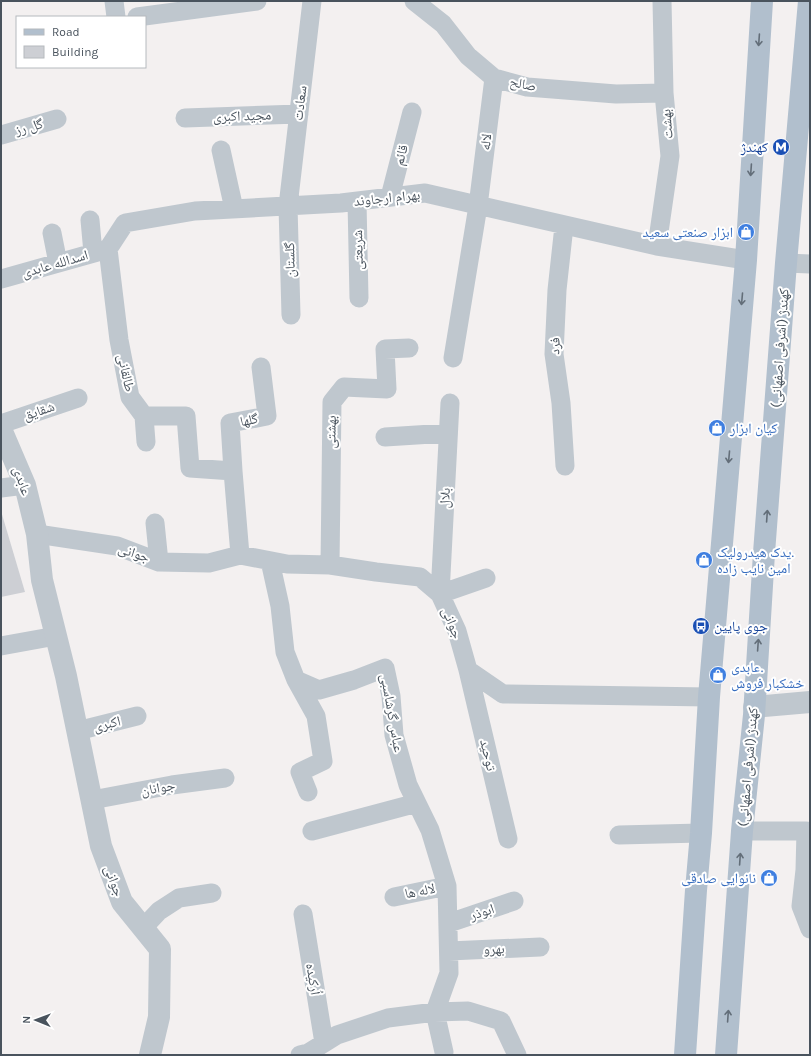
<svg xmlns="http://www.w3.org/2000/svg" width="811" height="1056" font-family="Karla,'Noto Naskh Arabic',sans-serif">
	<rect width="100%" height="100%" fill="#f3f0f0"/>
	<path fill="#cdcfd4" d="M1 511 25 592 1 597Z"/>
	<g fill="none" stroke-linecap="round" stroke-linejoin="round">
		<path stroke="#bfc7ce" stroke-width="19" d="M114 1 116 17
			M414 1 443 24 468 56 494 78 527 87 616 94 664 93
			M137 17 257 1
			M185 118 299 114
			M1 135 57 119
			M221 150 234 209
			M390 197 412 112
			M357 201 359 298
			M90 220 93 253
			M564 226 557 290 554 354 561 403 565 466
			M52 233 58 263
			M657 246 670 156 664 93 662 1
			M108 249 125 223 195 211 341 203 425 193 657 246 746 260
			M108 249 119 340 130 397 144 416H186L190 468 233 471 240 555
			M786 263 810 264
			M1 279 108 249
			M291 315 288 206 312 1
			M453 358 478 206 494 78
			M450 403 440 594 486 578
			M144 416 146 442
			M1 424 78 398
			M385 437 448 433
			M233 471 230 423 267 416 261 367
			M1 488 25 485
			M155 523 159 562
			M37 534 117 546 159 562 209 563 240 555 287 564 330 565 376 572 420 577 440 594 457 631 468 670 503 694 709 697
			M270 561 280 606 285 652 296 680 319 690 354 680 385 668 391 696 394 735 408 785 430 830 447 886 449 973 435 1012 444 1052
			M330 565 332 402 344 387 387 389 385 349 409 348
			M1 646 56 636
			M468 670 508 839
			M296 680 316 716 323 761 300 772 308 792
			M77 731 137 716
			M92 800 172 785 225 778
			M312 831 417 803
			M742 831H806L805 870 801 906 810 929
			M619 835 701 833
			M394 897 447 886
			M303 914 324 1043
			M449 923 514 901
			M143 928 159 911 179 898 212 893
			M449 951 540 947
			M300 1055 308 1053 337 1035 388 1018 435 1012 468 1011 501 1021 517 1055"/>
		<path stroke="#bfc7ce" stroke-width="22" d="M1 429 25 485 37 534 42 580 66 676 101 846 122 902 160 949 159 1017 150 1055
			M754 707 810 702"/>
		<path stroke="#b1bfcd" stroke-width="22" d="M685 1055 696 890 701 833 709 697 746 260 762 1
			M726 1055 742 831 754 715 764 553 786 263 809 1"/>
	</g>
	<defs><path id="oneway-shaft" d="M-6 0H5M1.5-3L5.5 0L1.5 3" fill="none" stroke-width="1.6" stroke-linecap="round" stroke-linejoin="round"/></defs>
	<g stroke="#636e79">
		<use href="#oneway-shaft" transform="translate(759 40) rotate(94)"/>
		<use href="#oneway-shaft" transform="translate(751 170) rotate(94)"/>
		<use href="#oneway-shaft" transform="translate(742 299) rotate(95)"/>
		<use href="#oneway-shaft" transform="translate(729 457) rotate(95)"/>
		<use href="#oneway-shaft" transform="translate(767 516) rotate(-86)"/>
		<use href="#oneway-shaft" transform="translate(758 645) rotate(-86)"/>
		<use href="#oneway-shaft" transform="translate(740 859) rotate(-86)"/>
		<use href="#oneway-shaft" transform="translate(728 1016) rotate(-86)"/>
	</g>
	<defs>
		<g id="metro-disc" transform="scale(0.9)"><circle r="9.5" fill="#1a4fb4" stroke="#fff"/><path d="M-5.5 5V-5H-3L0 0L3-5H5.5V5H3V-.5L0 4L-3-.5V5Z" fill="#fff"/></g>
		<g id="shop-disc" transform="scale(0.9)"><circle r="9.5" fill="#3f7fe0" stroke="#fff"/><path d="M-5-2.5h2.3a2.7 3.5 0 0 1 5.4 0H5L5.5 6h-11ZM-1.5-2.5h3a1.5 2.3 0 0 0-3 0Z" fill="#fff"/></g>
		<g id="bus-disc" transform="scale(0.9)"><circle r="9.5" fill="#1a4fb4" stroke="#fff"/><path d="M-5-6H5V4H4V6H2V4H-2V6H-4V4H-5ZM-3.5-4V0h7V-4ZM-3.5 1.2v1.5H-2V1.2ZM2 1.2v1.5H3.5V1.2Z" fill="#fff"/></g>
	</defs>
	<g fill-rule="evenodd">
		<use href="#metro-disc" x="781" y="147"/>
		<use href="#shop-disc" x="746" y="232"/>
		<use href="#shop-disc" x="717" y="428"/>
		<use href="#shop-disc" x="704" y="560"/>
		<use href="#bus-disc" x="701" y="626"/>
		<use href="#shop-disc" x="718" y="675"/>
		<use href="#shop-disc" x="769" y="878"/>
	</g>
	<g text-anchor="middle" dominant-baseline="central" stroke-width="4" stroke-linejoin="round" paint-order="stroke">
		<g font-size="14" fill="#49535d" stroke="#fff">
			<text transform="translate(523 84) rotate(11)">صالح</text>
			<text transform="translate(300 103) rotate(-83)">سعادت</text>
			<text transform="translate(242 116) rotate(-2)">مجید اکبری</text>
			<text transform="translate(667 124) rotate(-95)">بهشت</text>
			<text transform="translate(29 127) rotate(-15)">گل رز</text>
			<text transform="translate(486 142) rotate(-83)">لاله</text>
			<text transform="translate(401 155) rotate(-75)">قائم</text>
			<text transform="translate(387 198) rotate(-6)">بهرام ارجاوند</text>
			<text transform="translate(358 250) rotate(-91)">شریعتی</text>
			<text transform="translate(290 260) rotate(-91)">گلستان</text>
			<text transform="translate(55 264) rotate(-16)">اسدالله عابدی</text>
			<text transform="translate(555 346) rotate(-89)">فرد</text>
			<text transform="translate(780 348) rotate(-86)">کهندژ (اشرفی اصفهانی)</text>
			<text transform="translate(126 373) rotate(78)">طالقانی</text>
			<text transform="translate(39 411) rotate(-19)">شقایق</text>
			<text transform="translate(249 420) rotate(-11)">گلها</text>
			<text transform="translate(331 432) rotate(-89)">بهشتی</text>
			<text transform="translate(22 481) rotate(71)">عابدی</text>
			<text transform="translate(445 498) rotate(-87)">بلال</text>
			<text transform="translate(134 553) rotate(19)">جوانی</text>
			<text transform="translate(452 623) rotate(68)">جوانی</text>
			<text transform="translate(392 713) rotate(80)">عباس گرشاسبی</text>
			<text transform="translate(107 724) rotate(-14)">اکبری</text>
			<text transform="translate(488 755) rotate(77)">توحید</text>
			<text transform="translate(748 767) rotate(-85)">کهندژ (اشرفی اصفهانی)</text>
			<text transform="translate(158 788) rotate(-10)">جوانان</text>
			<text transform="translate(114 881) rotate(70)">جوانی</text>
			<text transform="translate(420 891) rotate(-11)">لاله ها</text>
			<text transform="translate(482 912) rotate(-18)">ابوذر</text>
			<text transform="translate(494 949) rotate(-3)">بهرو</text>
			<text transform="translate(313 979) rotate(81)">اُرکیده</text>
		</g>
		<g font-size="14" fill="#164399" stroke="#fff" text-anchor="end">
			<text x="768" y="147">کهندژ</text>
			<text x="714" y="626" text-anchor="start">جوی پایین</text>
		</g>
		<g font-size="14" fill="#366cbe" stroke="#fff" text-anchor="start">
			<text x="733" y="232" text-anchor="end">ابزار صنعتی سعید</text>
			<text x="730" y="428">کیان ابزار</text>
			<text x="717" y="552">یدک هیدرولیک.<tspan x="717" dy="16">امین نایب زاده</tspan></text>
			<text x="731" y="667">عابدی.<tspan x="731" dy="16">خشکبار فروش</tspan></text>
			<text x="756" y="878" text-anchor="end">نانوایی صادقی</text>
		</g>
	</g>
	<rect width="811" height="1056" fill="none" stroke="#49535d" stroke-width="4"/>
	<rect x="16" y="16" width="130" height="52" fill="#ffffff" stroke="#b6babe"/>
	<rect x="24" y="29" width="20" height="6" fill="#b1bfcd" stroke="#b6babe"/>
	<text x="52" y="36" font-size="12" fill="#49535d">Road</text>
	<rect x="24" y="46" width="20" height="12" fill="#cdcfd4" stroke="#b6babe"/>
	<text x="52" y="56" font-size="12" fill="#49535d">Building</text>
	<g transform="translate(36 1020) rotate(271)" stroke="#ffffff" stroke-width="3" paint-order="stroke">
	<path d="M0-3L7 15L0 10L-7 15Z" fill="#49535d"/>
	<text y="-6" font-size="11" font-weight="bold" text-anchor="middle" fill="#49535d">N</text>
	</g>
</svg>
